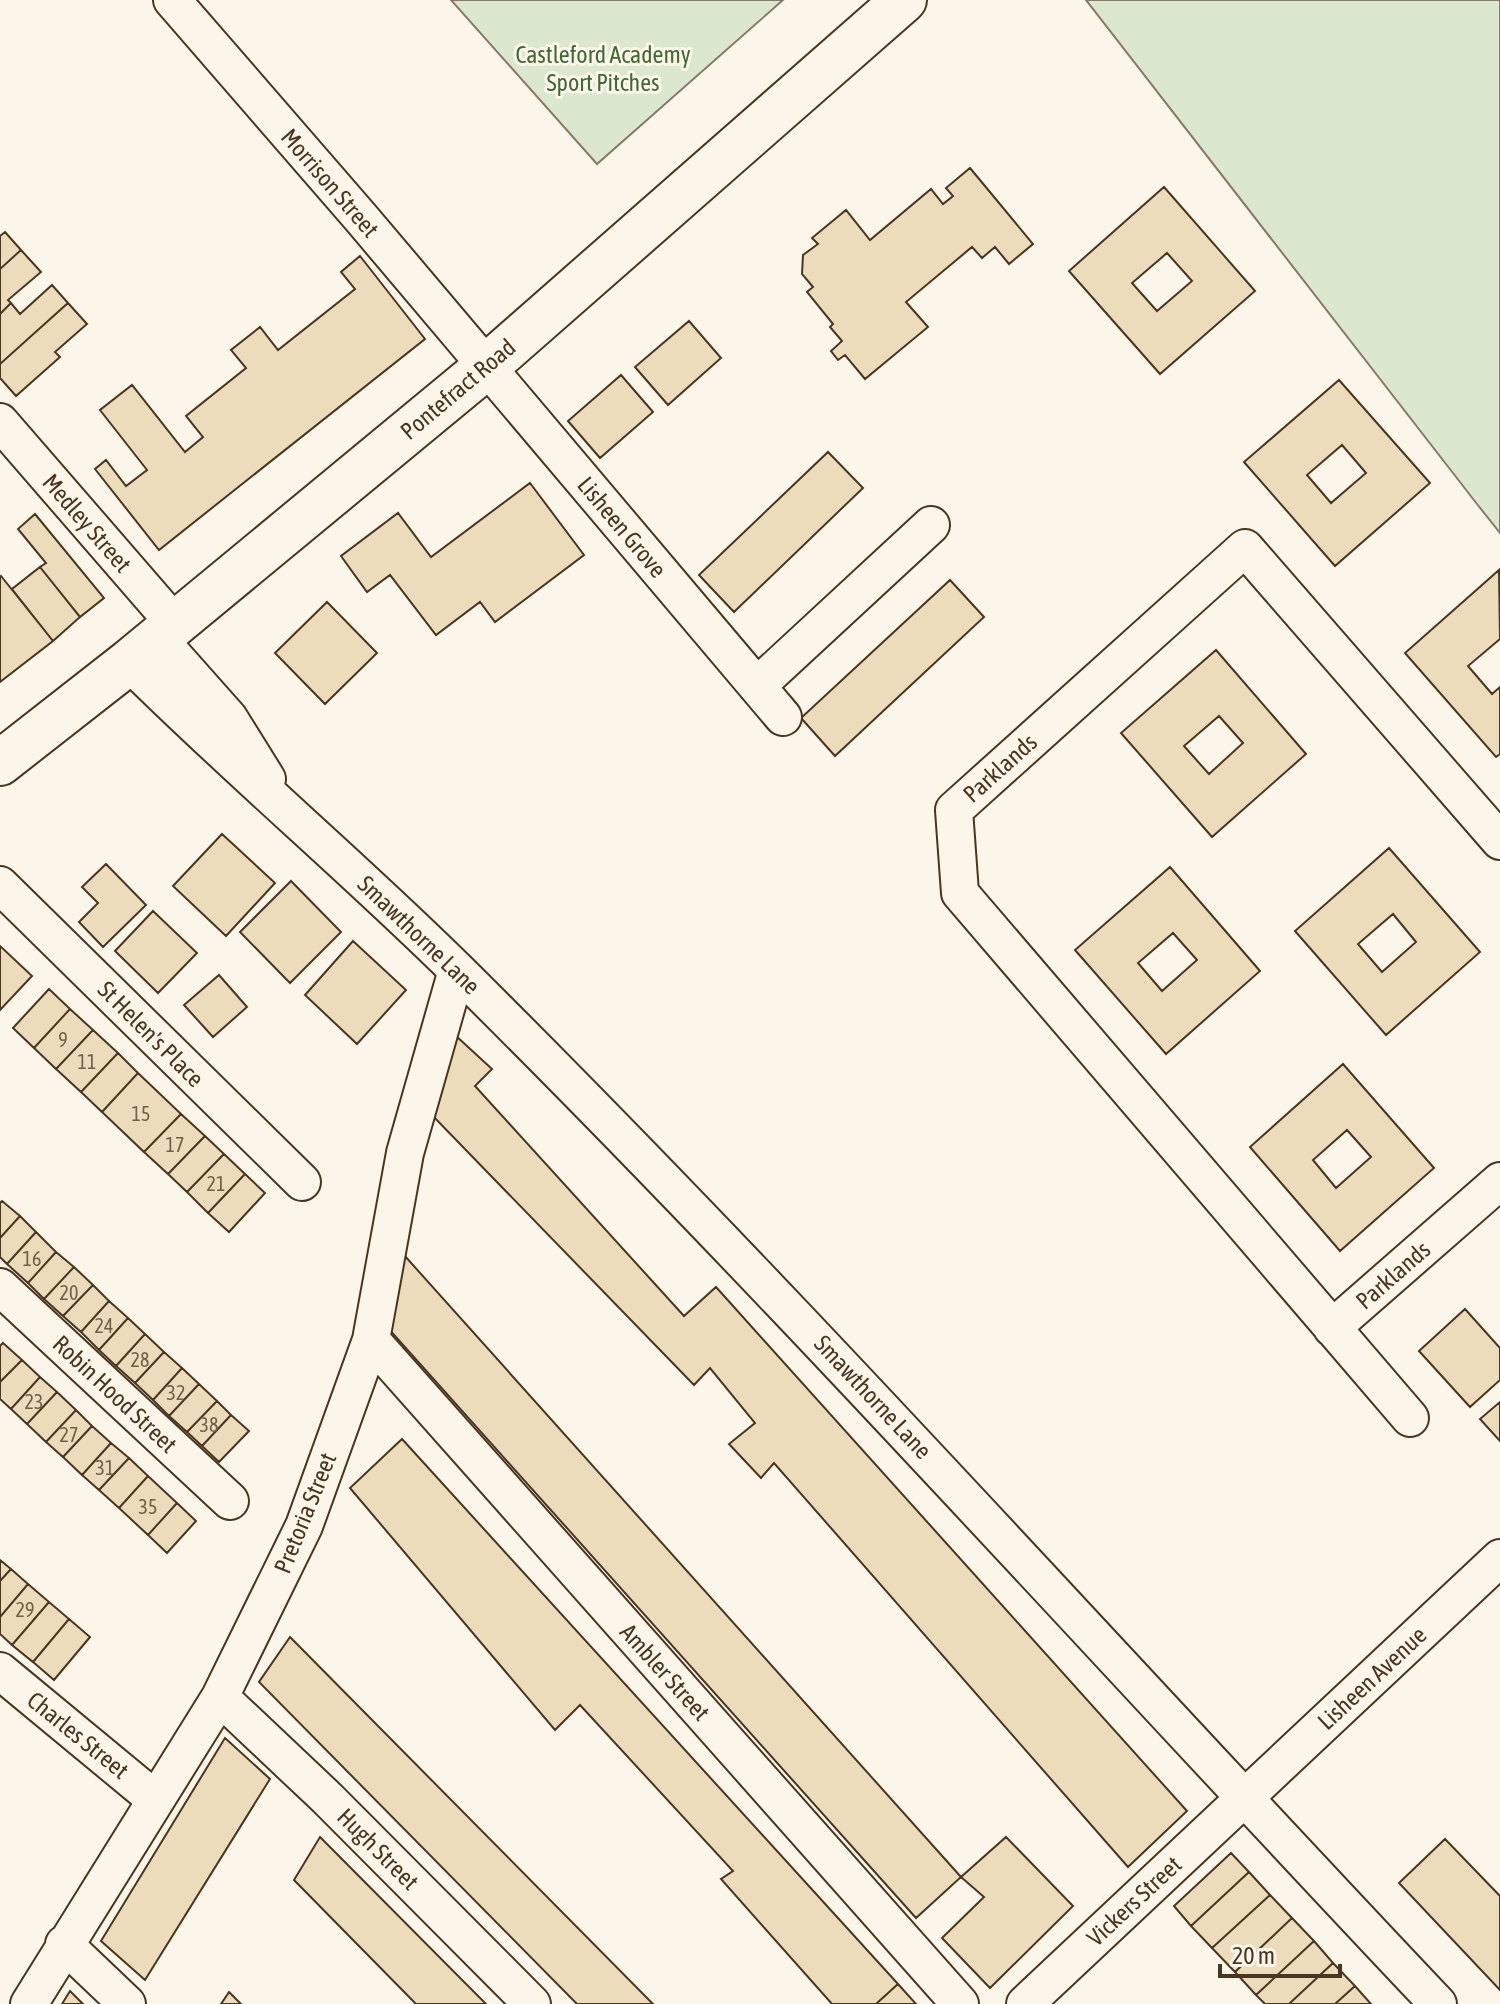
<svg xmlns="http://www.w3.org/2000/svg" width="1500" height="2004" font-family="'Asap Condensed',sans-serif">
	<rect width="100%" height="100%" fill="#fbf6e9"/>
	<path fill="#dce7d0" stroke="#887966" stroke-width="2" d="M451 0H783L597 164Z
		M1086 0H1500V533L1477 504Z"/>
	<path fill="#ecdcbc" stroke="#4a3520" stroke-width="2" fill-rule="evenodd" d="M970 168 1033 244 1009 264 995 247 982 258 972 247 906 302 928 327 865 379 845 355 838 360 831 351 842 341 830 327 833 324 807 292 813 287 802 274 803 255 818 244 812 238 846 210 870 240 931 189 943 204 953 196 946 188Z
		M1164 187 1255 291 1160 374 1069 271ZM1167 253 1192 281 1157 311 1132 283Z
		M5 232 21 250 0 269V236Z
		M21 250 41 272 8 300 11 303 0 314V269Z
		M360 256 425 339 159 550 95 469 106 460 126 486 147 470 100 410 132 385 185 452 203 437 186 416 246 368 231 350 260 327 278 350 355 289 341 272Z
		M52 285 68 303 0 364V314L11 303 20 314Z
		M68 303 87 324 55 352 60 357 16 396 0 378V364Z
		M689 321 721 358 668 405 635 367Z
		M621 375 653 412 600 458 568 421Z
		M1339 380 1430 483 1335 566 1244 462ZM1342 445 1366 473 1331 503 1307 475Z
		M828 452 863 488 734 612 699 575Z
		M530 483 584 555 495 622 480 602 436 635 390 575 367 592 341 556 398 513 431 557Z
		M35 514 104 598 80 617 40 567 46 563 18 529Z
		M40 567 80 617 53 641 12 589Z
		M1499 570 1500 639 1468 666 1492 694 1500 687V754L1496 757 1405 653Z
		M1 576 53 641 0 682V577Z
		M950 580 984 617 835 756 801 718Z
		M327 602 377 653 325 704 275 653Z
		M1216 650 1306 754 1212 837 1121 733ZM1219 716 1243 743 1209 774 1184 746Z
		M222 834 275 883 226 936 173 886Z
		M1389 848 1480 952 1386 1035 1295 931ZM1393 914 1416 942 1382 972 1358 944Z
		M106 864 146 905 103 947 79 922 98 903 82 887Z
		M1170 867 1260 971 1166 1054 1075 950ZM1173 933 1197 960 1162 991 1138 963Z
		M291 881 341 932 290 983 240 932Z
		M153 911 197 953 158 993 115 951Z
		M353 941 406 990 357 1044 305 995Z
		M0 946 32 976 0 1010Z
		M219 975 247 1007 213 1037 184 1005Z
		M49 989 70 1009 34 1048 13 1028Z
		M70 1009 93 1030 56 1069 34 1048Z
		M93 1030 118 1053 81 1092 56 1069Z
		M455 1035 492 1069 475 1086 684 1316 716 1287 1187 1811 1128 1867 774 1463 761 1478 729 1444 755 1423 710 1368 694 1385 429 1112Z
		M118 1053 138 1073 102 1112 81 1092Z
		M1343 1064 1434 1168 1340 1251 1250 1147ZM1347 1130 1371 1157 1336 1188 1313 1160Z
		M138 1073 181 1114 144 1152 102 1112Z
		M181 1114 205 1136 168 1174 144 1152Z
		M205 1136 224 1154 187 1192 168 1174Z
		M224 1154 245 1174 208 1213 187 1192Z
		M245 1174 265 1193 229 1232 208 1213Z
		M2 1201 20 1216 0 1238V1203Z
		M20 1216 36 1232 7 1264 0 1257V1238Z
		M36 1232 56 1252 28 1283 7 1264Z
		M56 1252 74 1267 44 1299 28 1283Z
		M404 1255 961 1877 916 1918 387 1327Z
		M74 1267 93 1285 63 1316 44 1299Z
		M93 1285 109 1301 81 1332 63 1316Z
		M109 1301 128 1318 99 1350 81 1332Z
		M1465 1309 1500 1348V1380L1470 1407 1419 1351Z
		M128 1318 145 1334 116 1366 99 1350Z
		M145 1334 164 1352 135 1383 116 1366Z
		M3 1343 22 1360 0 1382V1346Z
		M164 1352 182 1368 153 1400 135 1383Z
		M22 1360 40 1377 11 1409 0 1399V1382Z
		M182 1368 199 1384 169 1416 153 1400Z
		M40 1377 57 1392 27 1424 11 1409Z
		M199 1384 217 1401 187 1432 169 1416Z
		M57 1392 76 1410 46 1442 27 1424Z
		M217 1401 231 1415 202 1446 187 1432Z
		M1500 1402V1441L1480 1419Z
		M76 1410 92 1426 63 1457 46 1442Z
		M231 1415 249 1431 219 1462 202 1446Z
		M92 1426 111 1443 82 1475 63 1457Z
		M402 1439 898 1984 876 2004H832L721 1879 733 1871 580 1705 555 1730 350 1488Z
		M111 1443 129 1458 99 1490 82 1475Z
		M129 1458 148 1476 119 1508 99 1490Z
		M148 1476 177 1503 148 1535 119 1508Z
		M177 1503 196 1521 167 1553 148 1535Z
		M0 1560 11 1569 0 1581Z
		M11 1569 28 1584 0 1617V1581Z
		M28 1584 49 1602 12 1645 0 1634V1617Z
		M49 1602 69 1619 33 1662 12 1645Z
		M69 1619 90 1637 54 1680 33 1662Z
		M290 1637 653 2004H577L259 1682Z
		M225 1738 270 1779 145 1980 101 1941Z
		M320 1837 486 2004H416L294 1880Z
		M1006 1837 1073 1906 990 1988 942 1938 984 1897 961 1877Z
		M1445 1839 1500 1896V1990L1399 1883Z
		M1231 1853 1249 1872 1191 1926 1174 1906Z
		M1249 1872 1270 1895 1212 1948 1191 1926Z
		M1270 1895 1292 1918 1235 1972 1212 1948Z
		M1292 1918 1314 1941 1256 1995 1235 1972Z
		M1314 1941 1333 1963 1289 2004H1265L1256 1995Z
		M1333 1963 1355 1986 1335 2004H1289Z
		M898 1984 916 2004H876Z
		M1355 1986 1371 2004H1335Z
		M70 1991 83 2004H62Z
		M229 1992 241 2004H221Z"/>
	<g fill="none" stroke-linecap="round" stroke-linejoin="round">
		<g stroke="#4a3520" stroke-width="40">
			<path id="street" d="M172 0 362 219 783 717
				M0 422 175 624
				M158 638 229 718 267 779
				M129 662C236 769 352 866 459 972 796 1306 1112 1660 1438 2004
				M757 686 931 525
				M0 885 302 1182
				M0 1287 230 1501
				M1332 1328 1500 1181
				M371 1340 960 2004
				M1410 1418 960 893 954 810 1245 548 1500 841
				M0 1671 156 1800
				M220 1697 327 1798 532 2004
				M64 1944 127 2004
				M29 2004 220 1697 304 1526 371 1340 405 1153 457 970
				M1025 2004 1500 1558"/>
		</g>
		<g stroke="#4a3520" stroke-width="48">
			<path id="primary" d="M0 763 129 662 486 367 904 0"/>
		</g>
		<use href="#street" stroke="#fbf6e9" stroke-width="36"/>
		<use href="#primary" stroke="#fbf6e9" stroke-width="44"/>
	</g>
	<g text-anchor="middle" dominant-baseline="central" stroke-width="6" stroke-linejoin="round" paint-order="stroke">
		<g font-size="20" fill="#725f47">
			<text x="63" y="1039">9</text>
			<text x="87" y="1061">11</text>
			<text x="141" y="1113">15</text>
			<text x="175" y="1144">17</text>
			<text x="216" y="1183">21</text>
			<text x="32" y="1258">16</text>
			<text x="69" y="1292">20</text>
			<text x="104" y="1325">24</text>
			<text x="140" y="1359">28</text>
			<text x="176" y="1392">32</text>
			<text x="34" y="1401">23</text>
			<text x="209" y="1424">38</text>
			<text x="69" y="1434">27</text>
			<text x="105" y="1467">31</text>
			<text x="148" y="1506">35</text>
			<text x="25" y="1609">29</text>
		</g>
		<g font-size="24" fill="#436837" stroke="#fbf6e9">
			<text x="603" y="54">Castleford Academy<tspan x="603" dy="28">Sport Pitches</tspan></text>
		</g>
		<g font-size="24" fill="#4a3520" stroke="#fbf6e9">
			<text transform="translate(330 183) rotate(49)">Morrison Street</text>
			<text transform="translate(458 389) rotate(-40)">Pontefract Road</text>
			<text transform="translate(87 523) rotate(49)">Medley Street</text>
			<text transform="translate(622 527) rotate(50)">Lisheen Grove</text>
			<text transform="translate(1000 768) rotate(-42)">Parklands</text>
			<text transform="translate(419 935) rotate(44)">Smawthorne Lane</text>
			<text transform="translate(151 1034) rotate(45)">St Helen's Place</text>
			<text transform="translate(1393 1275) rotate(-41)">Parklands</text>
			<text transform="translate(115 1394) rotate(43)">Robin Hood Street</text>
			<text transform="translate(873 1397) rotate(47)">Smawthorne Lane</text>
			<text transform="translate(305 1513) rotate(-68)">Pretoria Street</text>
			<text transform="translate(665 1672) rotate(48)">Ambler Street</text>
			<text transform="translate(1372 1678) rotate(-43)">Lisheen Avenue</text>
			<text transform="translate(78 1735) rotate(39)">Charles Street</text>
			<text transform="translate(378 1849) rotate(45)">Hugh Street</text>
			<text transform="translate(1134 1901) rotate(-43)">Vickers Street</text>
		</g>
	</g>
	<path d="M1220 1964v12h120v-12" fill="none" stroke="#4a3520" stroke-width="4"/>
	<text x="1232" y="1964" font-size="24" fill="#4a3520" stroke="#fbf6e9" stroke-width="6" paint-order="stroke">20 m</text>
</svg>
